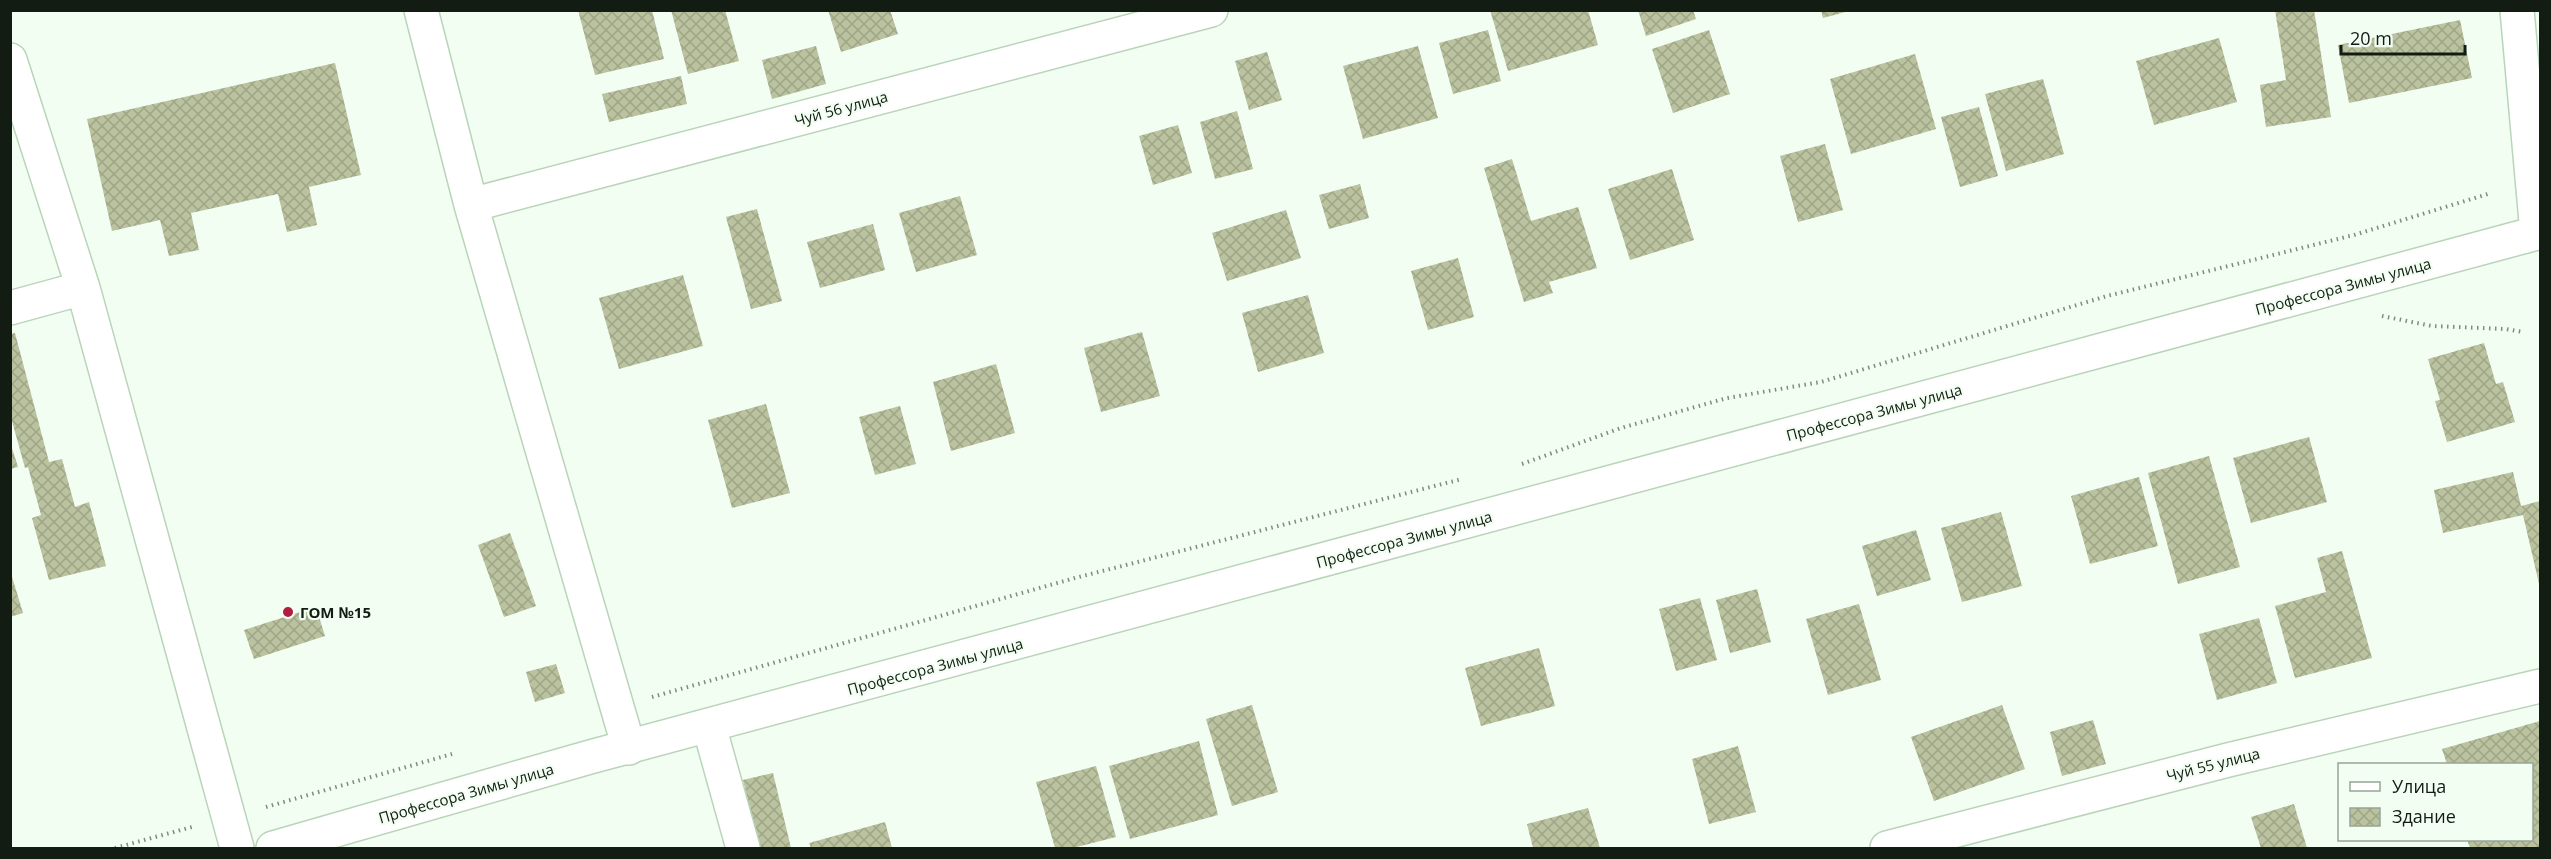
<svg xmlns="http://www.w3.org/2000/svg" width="2551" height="859" font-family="'Open Sans',sans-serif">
	<defs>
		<pattern id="building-cross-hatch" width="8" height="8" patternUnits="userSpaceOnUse" patternTransform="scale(1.5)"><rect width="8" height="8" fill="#bac29f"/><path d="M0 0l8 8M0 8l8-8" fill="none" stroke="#9fa688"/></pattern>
	</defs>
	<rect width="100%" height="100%" fill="#f3fef3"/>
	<path fill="url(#building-cross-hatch)" d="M578 10H652L664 59 595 75Z
		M671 10H725L739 61 688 74Z
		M828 10H890L898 34 841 52Z
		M1490 10H1588L1598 45 1508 71Z
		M1638 10H1693L1696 19 1646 36Z
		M1821 10H1849V11L1823 18Z
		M2275 10H2314L2331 117 2266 127 2260 85 2286 80Z
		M2460 20 2472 78 2349 103 2338 45Z
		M1488 30 1501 81 1453 94 1439 43Z
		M1709 30 1730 94 1673 113 1652 49Z
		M2219 38 2237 102 2154 125 2136 61Z
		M816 46 826 84 772 99 762 60Z
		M1418 46 1438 118 1363 139 1343 66Z
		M1267 52 1282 100 1249 110 1235 61Z
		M1915 54 1936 129 1851 154 1830 79Z
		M335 63 361 175 309 187 317 225 287 232 278 194 191 213 199 250 169 256 160 220 112 231 87 119Z
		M681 76 687 104 609 122 602 94Z
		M2043 79 2064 154 2006 171 1985 94Z
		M1979 107 1998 176 1960 187 1941 117Z
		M1237 111 1253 169 1215 179 1200 122Z
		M1178 125 1192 173 1153 185 1139 136Z
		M1825 144 1843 210 1798 222 1780 156Z
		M1512 159 1531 221 1578 207 1597 268 1549 282 1553 293 1524 302 1484 168Z
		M1672 169 1694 240 1630 260 1608 189Z
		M1360 184 1369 218 1329 229 1319 195Z
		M960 196 977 255 916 272 899 213Z
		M757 209 782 301 751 309 726 217Z
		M1286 210 1301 258 1227 281 1212 233Z
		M873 224 885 270 820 288 807 242Z
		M1458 258 1474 317 1428 330 1411 271Z
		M683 275 703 346 619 369 599 298Z
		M1308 295 1324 353 1258 372 1242 313Z
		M1142 332 1160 396 1101 412 1084 348Z
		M15 333 49 462 62 459 75 507 89 502 106 566 49 580 32 518 41 515 28 467 25 468 10 414V334Z
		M2484 343 2496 384 2503 382 2515 422 2447 442 2435 401 2440 400 2428 359Z
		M996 364 1015 433 951 451 933 382Z
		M766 404 790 493 732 508 708 420Z
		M900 406 916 464 875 475 859 417Z
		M2309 437 2327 502 2251 523 2233 458Z
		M10 442 18 467 10 469Z
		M2209 456 2240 567 2178 584 2148 473Z
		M2513 472 2521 506 2540 501V588L2523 515 2443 533 2434 490Z
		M2139 477 2158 546 2090 564 2071 496Z
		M2001 512 2022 586 1962 602 1941 528Z
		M1916 530 1931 580 1877 596 1862 546Z
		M510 533 536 606 504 617 478 545Z
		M2342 551 2372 658 2295 678 2275 606 2326 592 2317 558Z
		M10 570 23 613 10 617Z
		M1757 589 1771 642 1730 653 1716 600Z
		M1700 598 1717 660 1676 671 1659 609Z
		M1859 604 1881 680 1828 695 1806 619Z
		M316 607 325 636 254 659 244 630Z
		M2259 618 2277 683 2217 700 2199 634Z
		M1539 648 1555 706 1481 726 1465 668Z
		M556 664 565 693 535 702 526 672Z
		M1252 705 1278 792 1232 806 1206 719Z
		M2002 705 2025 769 1934 801 1911 737Z
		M2093 720 2106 764 2062 776 2050 732Z
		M2540 721V848H2470L2467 840H2532V764H2447L2442 749Z
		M1199 741 1218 815 1130 839 1109 766Z
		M1738 746 1756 812 1709 824 1692 759Z
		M1096 766 1116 837 1073 848H1055L1036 782Z
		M773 773 791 848H759L743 780Z
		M2294 804 2307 848H2261L2251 817Z
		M1588 808 1600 848H1533L1527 824Z
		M885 822 892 848H811L809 843Z"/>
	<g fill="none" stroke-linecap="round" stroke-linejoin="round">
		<g stroke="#b9d4b9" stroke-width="36">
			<path id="street" d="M421 10 471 205 629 748
				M10 60 83 288 237 848
				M471 205 1211 10
				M10 308 83 288
				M709 726 743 848
				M1887 848 2228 760 2540 686"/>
		</g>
		<g stroke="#b9d4b9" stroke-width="36">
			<path id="secondary" d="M273 848 590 757 2537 233 2517 10"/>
		</g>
		<path stroke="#808b80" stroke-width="4" stroke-dasharray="1.5 4.5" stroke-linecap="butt" d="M2382 316 2432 326 2505 329 2524 332
			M1522 464 1621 428 1727 398 1821 382 2107 296 2354 235 2491 193
			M652 697 1075 578 1462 479
			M266 807 452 754
			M115 848 192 827"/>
		<use href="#street" stroke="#fff" stroke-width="33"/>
		<use href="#secondary" stroke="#fff" stroke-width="33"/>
	</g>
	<circle fill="#b01d41" stroke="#f3fef3" stroke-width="2" cx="288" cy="612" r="6"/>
	<g text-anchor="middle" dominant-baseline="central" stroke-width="4.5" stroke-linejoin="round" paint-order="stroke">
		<g font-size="15" fill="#121c12" stroke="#f3fef3">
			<text transform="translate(841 108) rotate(-15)">Чуй 56 улица</text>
			<text transform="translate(2343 286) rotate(-15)">Профессора Зимы улица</text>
			<text transform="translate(1874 412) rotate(-15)">Профессора Зимы улица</text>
			<text transform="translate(1404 539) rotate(-15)">Профессора Зимы улица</text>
			<text transform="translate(935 666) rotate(-15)">Профессора Зимы улица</text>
			<text transform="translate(2213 764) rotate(-14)">Чуй 55 улица</text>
			<text transform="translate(466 793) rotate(-16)">Профессора Зимы улица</text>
		</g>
		<g font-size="15" font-weight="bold" fill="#121c12" stroke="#f3fef3" text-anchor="start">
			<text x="300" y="612">ГОМ №15</text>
		</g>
	</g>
	<rect width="2551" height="859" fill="none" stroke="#121c12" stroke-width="24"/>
	<rect x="2338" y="763" width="195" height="78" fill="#f3fef3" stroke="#99a499" stroke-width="1.5"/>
	<rect x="2350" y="782" width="30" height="9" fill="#ffffff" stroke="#99a499" stroke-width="1.5"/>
	<text x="2392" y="793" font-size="18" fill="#121c12">Улица</text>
	<rect x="2350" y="808" width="30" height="18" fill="url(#building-cross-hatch)" stroke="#99a499" stroke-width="1.5"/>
	<text x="2392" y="823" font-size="18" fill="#121c12">Здание</text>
	<path d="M2341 45v9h124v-9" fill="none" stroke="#121c12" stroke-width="3"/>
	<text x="2350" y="45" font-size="18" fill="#121c12" stroke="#f3fef3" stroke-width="4.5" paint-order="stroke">20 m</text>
</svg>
